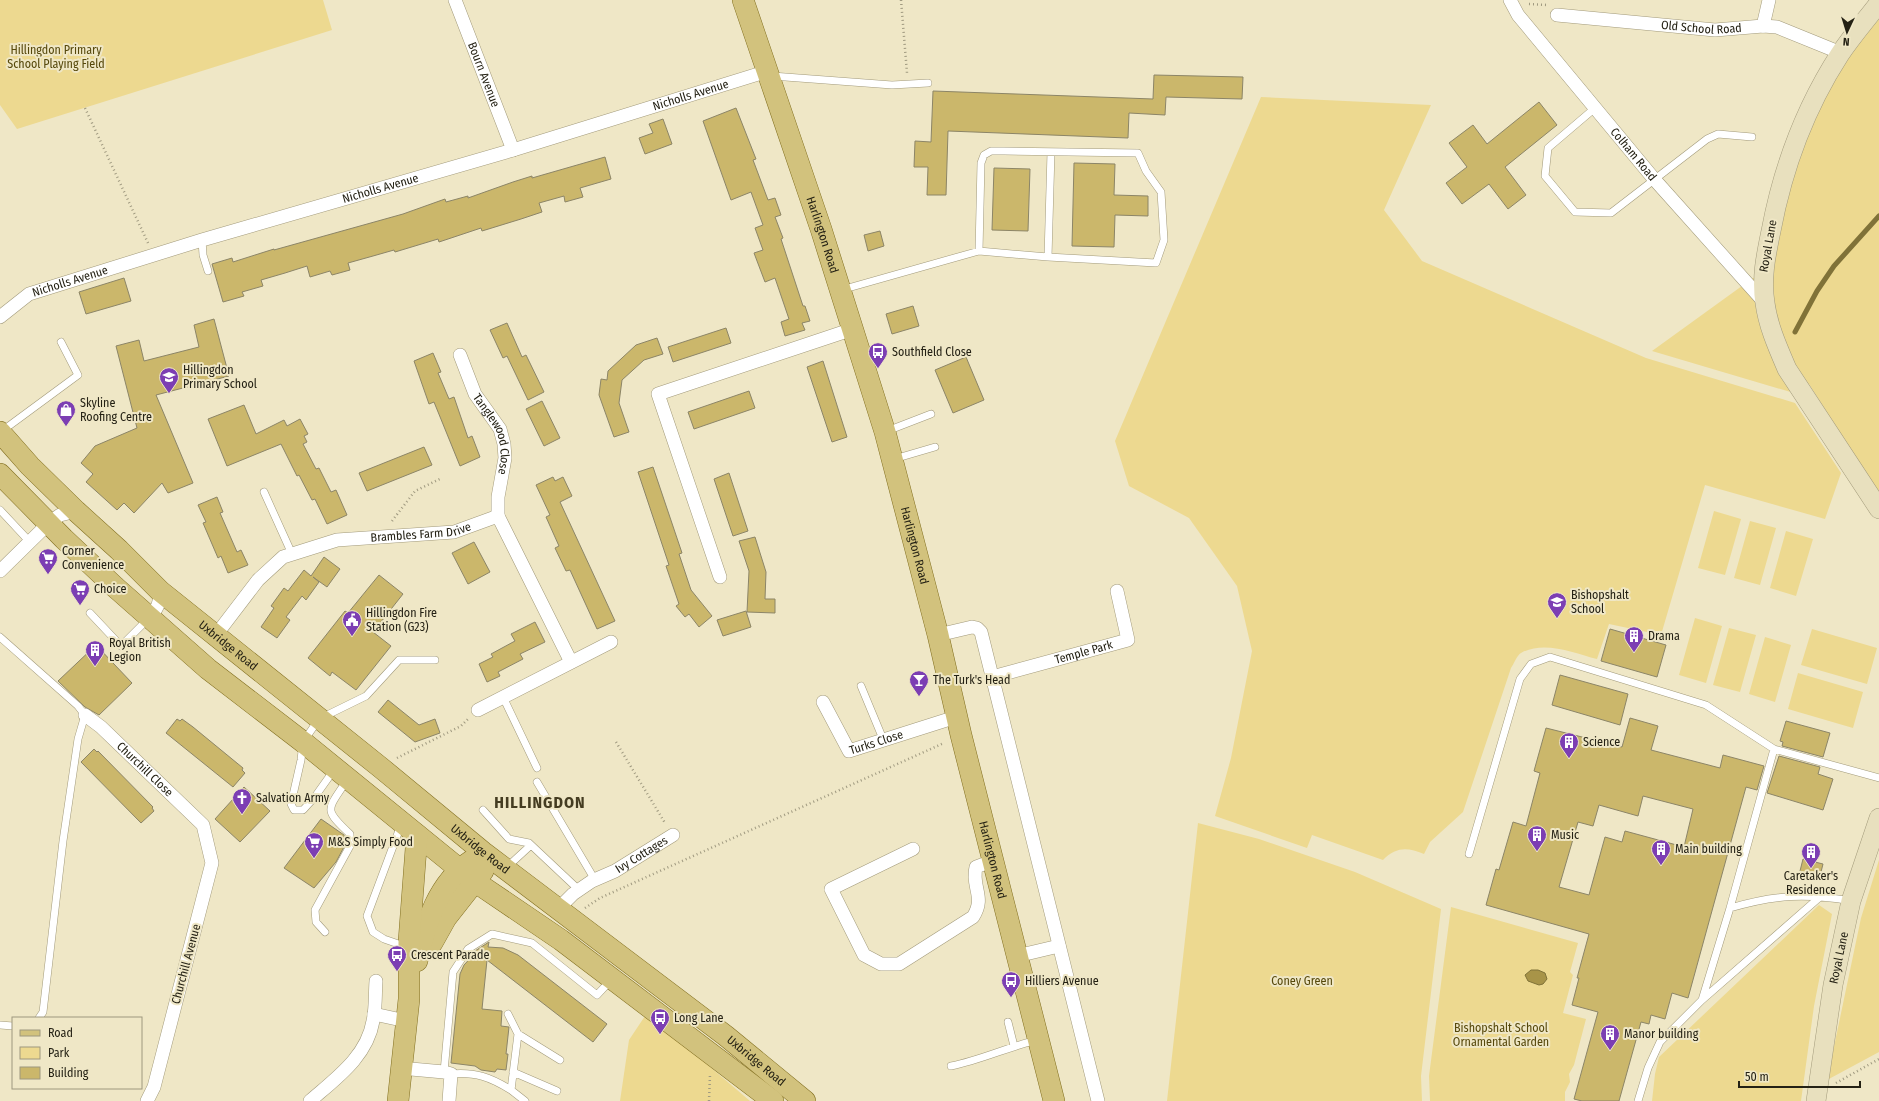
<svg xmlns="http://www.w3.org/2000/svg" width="1879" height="1101" font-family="'Fira Sans Condensed',sans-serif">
	<rect width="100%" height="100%" fill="#efe7c6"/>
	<path fill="#edd990" d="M0 0H323L332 30 17 129 0 105Z
		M1879 3V496L1809 384 1804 396 1652 351 1753 278 1763 277 1791 151Z
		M1261 97 1431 105 1384 210 1422 261 1646 358 1795 403 1841 473 1825 519 1705 485 1661 635 1609 624 1597 659C1574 653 1544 640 1521 653 1517 655 1514 664 1511 668L1463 812 1430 842 1424 854C1407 847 1396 847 1383 860L1312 835 1307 848 1215 816 1231 758 1252 651 1237 586 1189 518 1129 486 1115 441Z
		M1714 511 1741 519 1725 575 1698 568Z
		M1750 521 1776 528 1760 585 1734 578Z
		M1786 531 1813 539 1796 596 1770 588Z
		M1695 618 1722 626 1706 683 1679 675Z
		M1729 628 1756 635 1740 692 1713 685Z
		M1812 629 1877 648 1867 684 1801 665Z
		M1765 637 1791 645 1775 702 1749 694Z
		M1798 673 1863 692 1853 728 1788 709Z
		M1198 823 1259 839 1355 872 1441 909 1421 1076 1422 1101H1167Z
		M1879 860V1052L1827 1080 1861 918Z
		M1819 905 1832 914 1814 1006 1801 1101H1652L1655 1074 1659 1057Z
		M1451 907 1578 943 1570 972 1573 975 1563 1013 1586 1019 1574 1065 1569 1074 1570 1082 1565 1092V1101H1430L1429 1076Z
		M647 1013 750 1101H620L629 1040Z"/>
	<path fill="#a89448" stroke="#807238" d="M1531 970H1538L1545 973 1547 979 1543 984 1539 985 1528 981 1525 975Z"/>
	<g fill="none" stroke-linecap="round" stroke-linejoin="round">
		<path stroke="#807238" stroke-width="5" d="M1795 332 1817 291 1834 266 1879 216"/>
	</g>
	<path fill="#cbb76b" stroke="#8c8567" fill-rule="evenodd" d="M1154 75 1243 77 1242 99 1166 97 1165 115 1129 113 1128 138 948 131 946 195H927L928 167H914L915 141 931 142 933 91 1153 99Z
		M1539 102 1557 125 1505 167 1526 195 1508 209 1489 184 1462 204 1446 183 1467 167 1449 143 1473 125 1487 144Z
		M736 108 756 159 753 160 768 200 775 198 781 215 775 217 783 238 781 239 803 306H805L810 321 802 323 805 330 785 336 781 322 789 319 775 278 765 282 754 253 763 250 755 228 763 225 751 192 731 200 703 121Z
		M663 119 672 144 645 154 639 138 653 133 649 124Z
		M605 157 611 179 580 188 583 197 565 202 564 196 539 203 542 212 521 219 482 231 481 228 439 242 438 239 395 252 394 250 373 256 348 263 350 270 332 275 330 271 310 277 307 266 285 273 261 280 263 286 242 292 244 296 223 302 212 264 232 258 233 262 274 249V250L403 214 445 199 446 202 468 196V198L513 182 532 176V178Z
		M1074 163 1115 164 1114 195 1148 196V216L1115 215 1114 247 1072 246Z
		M994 168 1030 169 1028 231 992 230Z
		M880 231 884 246 868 251 864 235Z
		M124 278 131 301 86 314 79 292Z
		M913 306 919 326 892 334 886 314Z
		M214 319 229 376 156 395 193 483 168 493 162 483 134 513 124 503 117 510 86 482 93 474 81 463 95 446 137 428 116 346 139 340 144 361 199 347 194 325Z
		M507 323 522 357 526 355 544 392 528 400 507 356 503 358 490 330Z
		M726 328 731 343 673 362 668 347Z
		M657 338 663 354 644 360 622 380 619 403 629 432 614 437 599 395 601 379 607 380 608 371 636 345Z
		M433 353 441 372 438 373 449 399 454 397 468 438 472 436 480 457 460 466 434 402 429 404 414 361Z
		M966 357 984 400 953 413 935 370Z
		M823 361 847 437 832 442 807 367Z
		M749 391 755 408 694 429 688 412Z
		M542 401 560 438 544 446 526 409Z
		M244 405 256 434 284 420 287 426 300 419 308 434 304 436 307 442 303 444 316 469 319 468 331 492 336 490 347 515 327 524 315 499 312 500 299 475 297 476 281 444 227 466 208 419Z
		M424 447 432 465 367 491 359 473Z
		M653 467 682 553 679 554 691 590 712 616 699 627 689 614 685 617 676 606 679 604 666 566 669 565 638 472Z
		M729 473 748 531 733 536 714 479Z
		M553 477 555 481 563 477 572 496 560 502 615 621 597 629 570 570 566 571 555 548 559 546 546 517 550 515 536 485Z
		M217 497 223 512 220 513 237 552 241 550 248 565 228 573 221 556 218 558 203 523 206 522 198 505Z
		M755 537 766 572 765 599H775V613L747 612 749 571 739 541Z
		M474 542 490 572 468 584 452 553Z
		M324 557 340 569 327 587 313 577 319 582 306 600 302 596 286 617 290 620 277 638 261 627 274 608 271 606 284 588 288 591 304 570 311 576Z
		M379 575 403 594 373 632 391 646 356 690 332 672 330 676 308 658 345 611 348 613Z
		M746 611 751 627 723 636 717 620Z
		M535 622 545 642 520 654 523 659 498 672 500 676 487 682 479 664 493 657 491 654 515 641 511 634Z
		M1610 629 1666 645 1657 677 1601 661Z
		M96 645 132 683 99 715 85 707 58 681Z
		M1560 675 1628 694 1620 725 1552 705Z
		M388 700 419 725 435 719 440 733 415 742 378 712Z
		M1630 718 1658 726 1651 750 1720 768 1723 755 1764 766 1757 790 1746 787 1688 998 1672 993 1665 1019 1651 1015 1649 1024 1641 1022 1619 1101H1582L1574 1099 1598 1012 1572 1005 1579 978H1577L1589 934 1486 905 1496 869 1499 870 1513 822 1526 826 1540 773 1534 771 1546 728 1622 747ZM1643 796 1693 809 1684 847 1625 831 1622 842 1605 837 1589 895 1559 887 1578 822 1593 826 1599 805 1638 816Z
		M177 719 180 721 182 719 193 727 243 768 242 770 245 773 233 787 166 733Z
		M1786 721 1830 733 1823 757 1782 746 1783 742 1780 741Z
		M94 749 97 752 98 751 153 807 152 808 154 811 141 823 81 762Z
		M1779 756 1820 767 1818 774 1833 779 1823 810 1767 793Z
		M244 787 270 811 240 842 215 819Z
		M321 819 344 835 345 845 336 862 314 888 284 868Z
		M1803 859 1823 864 1819 880 1799 875Z
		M489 942 488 947 503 948 518 955 607 1024 593 1042 487 960 482 1009 502 1011 501 1026 509 1027 506 1054H508L506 1070 497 1069 495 1072 481 1070 475 1066 451 1063 460 974 464 965 476 952 475 951Z"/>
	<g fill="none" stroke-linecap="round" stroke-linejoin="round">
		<g stroke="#a29a7b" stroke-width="8">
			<path id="lane" d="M772 76 892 85 928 83
				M1595 108 1548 148 1545 176 1575 212 1611 213 1707 139 1718 134 1752 137
				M202 240 203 255 208 271
				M979 251 981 163 984 155 991 151H1004L1138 153 1146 171 1161 192 1164 240 1156 263 1048 257
				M841 290 979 251 1048 257 1051 152
				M2 431 78 375 61 342
				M887 431 931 414
				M894 459 935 447
				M264 492 292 554
				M0 510 29 541
				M90 613 121 646 149 618
				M0 637 78 706 85 715 78 739 63 841 43 1012 39 1018
				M861 686 883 739
				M503 697 537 768
				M334 770 314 798 303 810H294L291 804 301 760 303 742 319 719 366 696 399 660H435
				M537 782 595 880
				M483 810 509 839 529 843 579 890
				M401 825 367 916 373 932 384 939 407 947
				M1469 854 1520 679 1531 664 1550 657 1706 705 1774 749
				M506 868 531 845
				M1851 901C1806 893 1774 895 1730 908L1774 749 1879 778
				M1730 908 1702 1000 1821 896
				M325 932 316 922 315 910 350 846V834C322 808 328 810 347 780
				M1008 1022 1014 1046
				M0 1025 13 1026
				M518 1034 560 1060
				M951 1066C981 1060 1008 1047 1037 1040
				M444 1072 453 972 468 949 492 934 532 943 597 995 610 981
				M513 1072 557 1091
				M451 1074C476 1072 490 1077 511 1090L518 1034 508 1014
				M511 1090 525 1101
				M1638 1101 1648 1068 1660 1042 1702 1000"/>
		</g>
		<g stroke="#a29a7b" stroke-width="14">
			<g id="street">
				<path id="s1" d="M455 0 513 150"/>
				<path id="s2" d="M1510 0 1518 15 1654 179 1765 303"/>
				<path id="s3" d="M1557 15 1715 30 1763 26 1777 27 1841 53"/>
				<path d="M1763 26 1769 0"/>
				<path id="s4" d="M0 317 29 294 202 240 513 150 768 71"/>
				<path id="s5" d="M460 355 475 394 500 429 504 444 505 458 498 497V516"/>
				<path d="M0 571 49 523 60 515 76 511"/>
				<path d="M720 577 658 394 853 329"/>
				<path d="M149 618C157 609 160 604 160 591"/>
				<path id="s6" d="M216 635 258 580 283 557 337 540 454 532 498 516 571 662"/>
				<path d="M938 635 972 627 977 628 981 632 1098 1101"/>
				<path id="s7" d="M992 677 1128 640 1117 591"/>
				<path id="s8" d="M823 702 849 751 956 717"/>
				<path d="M478 710 611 642"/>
				<path id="s9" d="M85 715 101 727 203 825 212 863 154 1087 147 1101"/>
				<path d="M913 849 831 889 864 955 881 964H899L973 917C986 897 971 887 976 867L992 861"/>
				<path id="s10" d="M559 908 573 894 592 881 615 871 673 835"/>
				<path d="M1017 956 1059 946"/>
				<path d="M374 1014 406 1021"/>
				<path d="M400 1068 444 1072 451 1074 449 1101"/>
				<path d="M310 1101C335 1079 367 1057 373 1021 376 1008 375 994 376 981"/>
			</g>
		</g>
		<g stroke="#a29a7b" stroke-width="20">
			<g id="secondary">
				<path d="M1879 3C1866 20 1852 36 1840 54 1805 108 1783 167 1771 231 1766 255 1761 278 1765 303 1768 326 1778 348 1787 369L1879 509"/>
				<path id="s11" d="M1816 1101 1833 985 1851 901 1879 818"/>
			</g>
		</g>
		<g stroke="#826f20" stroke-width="22">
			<g id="primary">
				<path id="s12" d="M743 0 821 229 885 432 938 635 961 735 1054 1101"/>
				<path id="s13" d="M0 432 30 466 76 511 119 550 160 591 380 767 483 852 726 1036 805 1101"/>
				<path d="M0 474 64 539 115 587 208 669 303 742 474 881 561 940 773 1101"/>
				<path d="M432 943 446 918 483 871"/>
				<path d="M417 961C425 924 438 883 471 861"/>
				<path d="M398 1101 409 999V941L417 835"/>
			</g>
		</g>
		<path stroke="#a09a80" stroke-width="2.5" stroke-dasharray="1 3" stroke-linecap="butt" d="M901 0 907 73
			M1529 4 1548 5
			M85 108 148 243
			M392 521 415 491 440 479
			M616 742 665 823
			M397 758 461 726 468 719
			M585 908 600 898 944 743
			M1836 1083 1879 1059
			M709 1101 710 1075"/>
		<use href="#lane" stroke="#fff" stroke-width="7"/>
		<use href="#street" stroke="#fff" stroke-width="13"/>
		<use href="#secondary" stroke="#e8e0be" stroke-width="19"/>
		<use href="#primary" stroke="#d2c27d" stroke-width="21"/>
	</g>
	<defs>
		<g id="bus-pin" transform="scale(1)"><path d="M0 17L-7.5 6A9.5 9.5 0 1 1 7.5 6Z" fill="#7c3eb3" stroke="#efe7c6"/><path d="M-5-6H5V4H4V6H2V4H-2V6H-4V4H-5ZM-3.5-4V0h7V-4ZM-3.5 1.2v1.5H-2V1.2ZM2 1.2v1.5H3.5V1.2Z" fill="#fff"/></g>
		<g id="school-pin" transform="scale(1)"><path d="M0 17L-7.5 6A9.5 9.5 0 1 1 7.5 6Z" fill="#7c3eb3" stroke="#efe7c6"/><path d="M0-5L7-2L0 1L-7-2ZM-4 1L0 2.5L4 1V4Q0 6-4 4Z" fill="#fff"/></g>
		<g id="shop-pin" transform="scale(1)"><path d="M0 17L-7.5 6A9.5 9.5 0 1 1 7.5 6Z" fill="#7c3eb3" stroke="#efe7c6"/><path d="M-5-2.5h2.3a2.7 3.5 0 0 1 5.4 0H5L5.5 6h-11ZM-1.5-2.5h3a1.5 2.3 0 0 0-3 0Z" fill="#fff"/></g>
		<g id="supermarket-pin" transform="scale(1)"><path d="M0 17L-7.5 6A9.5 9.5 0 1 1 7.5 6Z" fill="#7c3eb3" stroke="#efe7c6"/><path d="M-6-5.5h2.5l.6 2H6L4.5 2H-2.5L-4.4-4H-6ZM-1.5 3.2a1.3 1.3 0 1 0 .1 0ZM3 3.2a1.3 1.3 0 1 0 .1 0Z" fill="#fff"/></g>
		<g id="civic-pin" transform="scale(1)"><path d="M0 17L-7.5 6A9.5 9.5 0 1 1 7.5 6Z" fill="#7c3eb3" stroke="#efe7c6"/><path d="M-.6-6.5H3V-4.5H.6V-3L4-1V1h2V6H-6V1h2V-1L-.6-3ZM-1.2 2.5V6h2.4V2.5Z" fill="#fff"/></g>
		<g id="building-pin" transform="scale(1)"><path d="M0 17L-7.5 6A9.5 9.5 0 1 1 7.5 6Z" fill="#7c3eb3" stroke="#efe7c6"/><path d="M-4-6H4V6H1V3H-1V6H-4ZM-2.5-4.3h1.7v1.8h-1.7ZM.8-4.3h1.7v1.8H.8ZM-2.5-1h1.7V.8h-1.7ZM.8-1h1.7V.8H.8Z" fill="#fff"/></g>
		<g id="bar-pin" transform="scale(1)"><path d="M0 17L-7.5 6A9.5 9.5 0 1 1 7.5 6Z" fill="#7c3eb3" stroke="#efe7c6"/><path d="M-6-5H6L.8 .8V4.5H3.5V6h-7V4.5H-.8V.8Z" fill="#fff"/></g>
		<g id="church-pin" transform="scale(1)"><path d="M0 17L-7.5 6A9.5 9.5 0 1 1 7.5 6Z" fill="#7c3eb3" stroke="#efe7c6"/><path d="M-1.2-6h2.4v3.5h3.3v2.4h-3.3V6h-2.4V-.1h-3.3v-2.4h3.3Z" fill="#fff"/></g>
	</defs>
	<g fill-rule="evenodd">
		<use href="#bus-pin" x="878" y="352"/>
		<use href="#school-pin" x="169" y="377"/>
		<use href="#shop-pin" x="66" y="410"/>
		<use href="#supermarket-pin" x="48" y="558"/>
		<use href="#supermarket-pin" x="80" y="589"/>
		<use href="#school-pin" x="1557" y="602"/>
		<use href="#civic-pin" x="352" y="620"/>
		<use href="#building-pin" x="1634" y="636"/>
		<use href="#building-pin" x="95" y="650"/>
		<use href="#bar-pin" x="919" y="680"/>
		<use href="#building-pin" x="1569" y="742"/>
		<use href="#church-pin" x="242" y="798"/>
		<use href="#building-pin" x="1537" y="835"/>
		<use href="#supermarket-pin" x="314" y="842"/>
		<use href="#building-pin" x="1661" y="849"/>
		<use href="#building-pin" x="1811" y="852"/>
		<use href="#bus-pin" x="397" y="955"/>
		<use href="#bus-pin" x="1011" y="981"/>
		<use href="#bus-pin" x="660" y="1018"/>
		<use href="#building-pin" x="1610" y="1034"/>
	</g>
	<g text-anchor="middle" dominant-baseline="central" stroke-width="4" stroke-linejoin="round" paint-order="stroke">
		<g font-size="12" fill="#242114" stroke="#efe7c6">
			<text stroke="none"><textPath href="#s3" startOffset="145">Old School Road</textPath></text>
			<text stroke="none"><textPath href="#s1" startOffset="80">Bourn Avenue</textPath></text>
			<text stroke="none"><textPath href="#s4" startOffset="728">Nicholls Avenue</textPath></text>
			<text stroke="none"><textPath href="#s2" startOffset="198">Colham Road</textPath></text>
			<text stroke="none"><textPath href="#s4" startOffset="404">Nicholls Avenue</textPath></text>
			<text stroke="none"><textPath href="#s12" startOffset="248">Harlington Road</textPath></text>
			<text transform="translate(1768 246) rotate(-80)">Royal Lane</text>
			<text stroke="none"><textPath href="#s4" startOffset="80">Nicholls Avenue</textPath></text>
			<text stroke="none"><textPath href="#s5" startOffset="87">Tanglewood Close</textPath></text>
			<text stroke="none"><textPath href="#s6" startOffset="244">Brambles Farm Drive</textPath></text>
			<text stroke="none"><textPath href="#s12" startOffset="572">Harlington Road</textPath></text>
			<text stroke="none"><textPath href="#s13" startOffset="313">Uxbridge Road</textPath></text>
			<text stroke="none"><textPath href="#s7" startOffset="95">Temple Park</textPath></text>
			<text stroke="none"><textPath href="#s8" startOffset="84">Turks Close</textPath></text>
			<text stroke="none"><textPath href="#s9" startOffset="81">Churchill Close</textPath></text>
			<text stroke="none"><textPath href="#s13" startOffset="637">Uxbridge Road</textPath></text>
			<text stroke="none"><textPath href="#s10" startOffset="99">Ivy Cottages</textPath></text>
			<text stroke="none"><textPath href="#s12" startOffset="896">Harlington Road</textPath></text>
			<text stroke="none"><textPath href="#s11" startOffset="145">Royal Lane</textPath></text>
			<text transform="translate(186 964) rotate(-75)">Churchill Avenue</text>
			<text stroke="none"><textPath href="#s13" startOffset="985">Uxbridge Road</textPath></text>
		</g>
		<g font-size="12" fill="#56480b" stroke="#efe7c6">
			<text x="56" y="50">Hillingdon Primary<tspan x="56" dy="14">School Playing Field</tspan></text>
			<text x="1302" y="981">Coney Green</text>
			<text x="1501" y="1028">Bishopshalt School<tspan x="1501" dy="14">Ornamental Garden</tspan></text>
		</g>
		<g font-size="12" fill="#242114" stroke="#efe7c6" text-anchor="start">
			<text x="892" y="352">Southfield Close</text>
			<text x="183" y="370">Hillingdon<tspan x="183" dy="14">Primary School</tspan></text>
			<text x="80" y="403">Skyline<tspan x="80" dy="14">Roofing Centre</tspan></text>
			<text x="62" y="551">Corner<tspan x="62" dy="14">Convenience</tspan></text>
			<text x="94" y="589">Choice</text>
			<text x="1571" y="595">Bishopshalt<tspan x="1571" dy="14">School</tspan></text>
			<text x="366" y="613">Hillingdon Fire<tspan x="366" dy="14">Station (G23)</tspan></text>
			<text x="1648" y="636">Drama</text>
			<text x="109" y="643">Royal British<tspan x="109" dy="14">Legion</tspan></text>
			<text x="933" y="680">The Turk's Head</text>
			<text x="1583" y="742">Science</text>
			<text x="256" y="798">Salvation Army</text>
			<text x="1551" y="835">Music</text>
			<text x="328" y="842">M&amp;S Simply Food</text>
			<text x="1675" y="849">Main building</text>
			<text x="1811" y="876" text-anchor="middle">Caretaker's<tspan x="1811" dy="14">Residence</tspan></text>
			<text x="411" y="955">Crescent Parade</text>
			<text x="1025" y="981">Hilliers Avenue</text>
			<text x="674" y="1018">Long Lane</text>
			<text x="1624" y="1034">Manor building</text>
		</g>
		<g font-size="16" font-weight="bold" letter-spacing="1" fill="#443c21" stroke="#efe7c6">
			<text x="540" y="802">HILLINGDON</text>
		</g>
	</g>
	<rect x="12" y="1017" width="130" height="72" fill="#efe7c6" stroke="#9e987f"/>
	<rect x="20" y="1030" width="20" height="6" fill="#d2c27d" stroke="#9e987f"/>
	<text x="48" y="1037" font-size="12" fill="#242114">Road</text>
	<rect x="20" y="1047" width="20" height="12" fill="#edd990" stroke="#9e987f"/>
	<text x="48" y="1057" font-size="12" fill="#242114">Park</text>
	<rect x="20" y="1067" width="20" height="12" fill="#cbb76b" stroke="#9e987f"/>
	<text x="48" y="1077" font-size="12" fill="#242114">Building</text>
	<g transform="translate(1847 32) rotate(184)" stroke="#efe7c6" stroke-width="3" paint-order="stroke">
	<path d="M0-3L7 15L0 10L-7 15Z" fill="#242114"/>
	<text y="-6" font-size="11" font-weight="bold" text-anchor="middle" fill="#242114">N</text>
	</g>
	<path d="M1739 1081v6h121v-6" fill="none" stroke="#242114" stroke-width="2"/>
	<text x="1745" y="1081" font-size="12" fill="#242114" stroke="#efe7c6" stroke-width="3" paint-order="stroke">50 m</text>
</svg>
